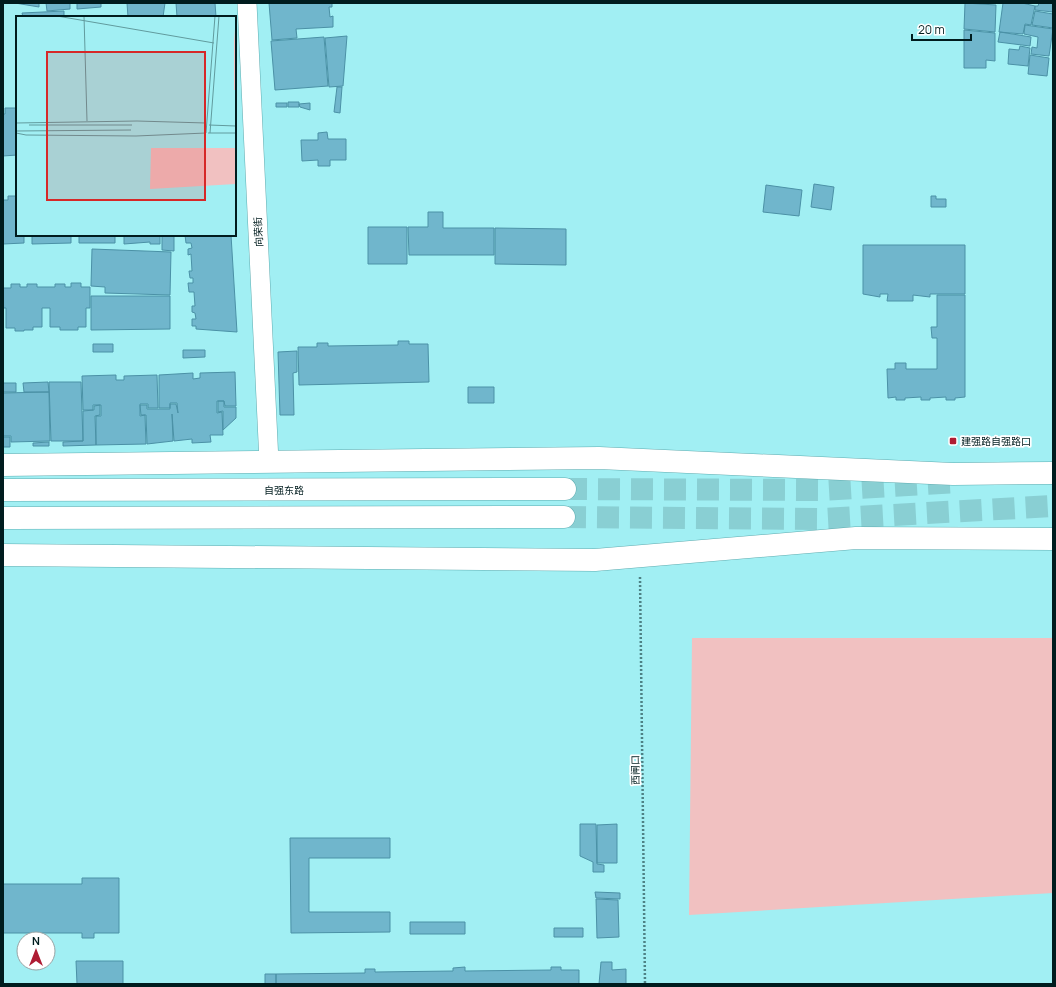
<svg xmlns="http://www.w3.org/2000/svg" width="1056" height="987" font-family="Manrope,'Noto Sans SC',sans-serif">
	<rect width="100%" height="100%" fill="#a1eff3"/>
	<path fill="#f1c1c1" d="M692 638H1053V893L689 915Z"/>
	<path fill="#70b6cc" stroke="#4b91a6" d="M15 3H39V7Z
		M46 3H70V9L47 11Z
		M77 3H101V7L77 9Z
		M127 3H165L163 17H128Z
		M176 3H215L216 17H177Z
		M269 3H332V7H329L330 17 333 16V27L296 29 297 38 272 40Z
		M965 3 996 5 995 32 964 29Z
		M1003 3H1022L1035 6 1031 25 1025 24 1023 34 999 32Z
		M1039 3H1053V12L1035 10V6H1038Z
		M64 11V17H23L22 13Z
		M1035 11 1053 14V28L1032 25Z
		M1025 25 1053 29 1049 56 1031 54 1032 47 1037 48 1038 37 1024 34Z
		M964 30 995 33V61L986 60V68H964Z
		M1000 32 1031 37 1030 46 998 42Z
		M347 36 343 86 329 87 325 38Z
		M324 37 328 86 275 90 271 41Z
		M1020 46 1030 48 1028 66 1008 64 1009 49 1019 50Z
		M1030 55 1049 58 1047 76 1028 74Z
		M337 87H342L340 113 334 112Z
		M288 102H299V107H288Z
		M276 103H287V107H276Z
		M310 103V110L300 107 299 104Z
		M5 108H17V155L3 156V114H5Z
		M327 132 328 139H346V160H330V166H318V160L302 161 301 140H318V133Z
		M814 184 834 187 831 210 811 207Z
		M766 185 802 190 799 216 763 212Z
		M8 196H17V235H24V243L3 244V200H8Z
		M931 196H936V199H946V207H931Z
		M428 212H443V228H494V255H409L408 227H428Z
		M368 227H407V264H368Z
		M495 228 566 229V265L495 264Z
		M32 235H71V243L32 244Z
		M79 235H115V243H79Z
		M124 235H160V244H150V242L124 244Z
		M162 235H174V251L162 250Z
		M185 235H231L237 332 196 329V326H192V319H196L195 313 192 312V306H195L194 292H189L188 283H193V278H190L189 271H192L191 254 188 255V249L192 248 191 243H186Z
		M863 245H965V294H930V297L913 295V301H887L888 294H880V297L863 294Z
		M92 249 171 252 170 295 105 293V287L91 286Z
		M71 283H81V287H90V308H86V327H78V330H60V327H50V308H42V327H33V330H24V331H15V328H6V308H3V288H11V284H20V287H27V284H37V287H55V284H65V287H71Z
		M937 295H965V397L955 398V400H946V397L930 398V400H921V397L905 398V400H896V397L888 398 887 369H895V363H906V369H937V338H932L931 327H937Z
		M91 296H170V329L91 330Z
		M398 341H409V344H428L429 382 299 385 298 347H317V343H328V346L398 345Z
		M93 344H113V352H93Z
		M183 350H205V357L183 358Z
		M297 351V372L293 373 294 415H280L278 352Z
		M235 372 236 406H225L224 401H217V413L222 412 223 435H210L211 442 192 443V439L174 441 172 414 173 441 147 444 146 415H141L140 405H147V409H170V404H176L178 413 177 403H170V408H159V375L193 373V379L200 378V373Z
		M116 375V380H124V376L157 375 158 408H148V404H140V416L145 415 146 444 96 445V416H101V405H93V410H83L82 376Z
		M48 382 49 392H24L23 383Z
		M49 382H81L83 441H51Z
		M3 383H16V392H3Z
		M468 387H494V403H468Z
		M49 392 50 441 11 442V436H3V393Z
		M218 401H224V407H236V418L223 430V411L218 412Z
		M100 405V415L95 416 96 445 63 446V442L83 441V411L94 410V406Z
		M3 437H10V447H3Z
		M49 442V446H33V443Z
		M580 824H596L597 864 604 865V872H593V862L580 856Z
		M617 824V863H597V825Z
		M290 838H390V858H309V912H390V932L291 933Z
		M82 878H119V933H94V938H82V933H3V884H82Z
		M595 892 620 893V899L596 898Z
		M596 899 618 900 619 937 597 938Z
		M410 922H465V934H410Z
		M554 928H583V937H554Z
		M76 961H123V984H77Z
		M601 962H612V970L626 969V984H599Z
		M465 967V971L551 970V967H561V970H579V984H276V974L365 973V969H375V972L453 971V968Z
		M265 974H276V984H265Z"/>
	<g fill="none" stroke-linecap="round" stroke-linejoin="round">
		<path stroke="#89cfd3" stroke-width="22" stroke-dasharray="22 11" stroke-linecap="butt" d="M565 489 822 490 960 482
			M564 517 821 519 1053 506"/>
		<g stroke="#5facb0" stroke-width="20">
			<path id="minor" d="M247 3 269 462"/>
		</g>
		<g stroke="#5facb0" stroke-width="23">
			<path id="secondary" d="M3 465 599 458 953 474 1053 473
				M3 490 565 489
				M3 518 564 517
				M3 555 595 560 856 538 1053 539"/>
		</g>
		<path stroke="#4d8184" stroke-width="2.5" stroke-dasharray="2 2" stroke-linecap="butt" d="M640 577 645 984"/>
		<use href="#minor" stroke="#fff" stroke-width="19"/>
		<use href="#secondary" stroke="#fff" stroke-width="22"/>
	</g>
	<rect fill="#af1c33" stroke="#fff" stroke-width="1.5" x="949" y="437" width="8" height="8" rx="2"/>
	<g text-anchor="middle" dominant-baseline="central" stroke-width="3.5" stroke-linejoin="round" paint-order="stroke">
		<g font-size="10" fill="#001c1e" stroke="#fff">
			<text transform="translate(258 232) rotate(-93)">向荣街</text>
			<text x="284" y="490">自强东路</text>
			<text transform="translate(635 770) rotate(-91)">西闸口</text>
		</g>
		<g font-size="10" fill="#001c1e" stroke="#fff" text-anchor="start">
			<text x="961" y="441">建强路自强路口</text>
		</g>
	</g>
	<g transform="translate(16 16)">
		<rect width="220" height="220" fill="#a1eff3"/>
		<path d="M220 0V74H218V25ZM135 132H220V168L134 173Z" fill="#f1c1c1"/>
		<path fill="none" stroke="#619b9e" stroke-width="1" d="M41 0 198 27M68 0 71 105M0 107 121 105 190 107M13 109H116M193 109 220 110M0 115 115 114M0 117 10 119 120 120 190 117 199 0M192 117H220M194 117 203 0"/>
		<path fill="#d62828" fill-opacity="0.15" stroke="#d62828" stroke-width="2" d="M31 36H189V184H31Z"/>
		<rect width="220" height="220" fill="none" stroke="#001c1e" stroke-width="2"/>
	</g>
	<rect width="1056" height="987" fill="none" stroke="#001c1e" stroke-width="8"/>
	<g transform="translate(36 951)"><circle r="19" fill="#ffffff" stroke="#99a4a5"/>
	<path d="M0-3L7 15L0 10L-7 15Z" fill="#af1c33"/>
	<text y="-6" font-size="11" font-weight="bold" text-anchor="middle" fill="#001c1e">N</text>
	</g>
	<path d="M912 34v6h59v-6" fill="none" stroke="#001c1e" stroke-width="2"/>
	<text x="918" y="34" font-size="12" fill="#001c1e" stroke="#ffffff" stroke-width="3" paint-order="stroke">20 m</text>
</svg>
